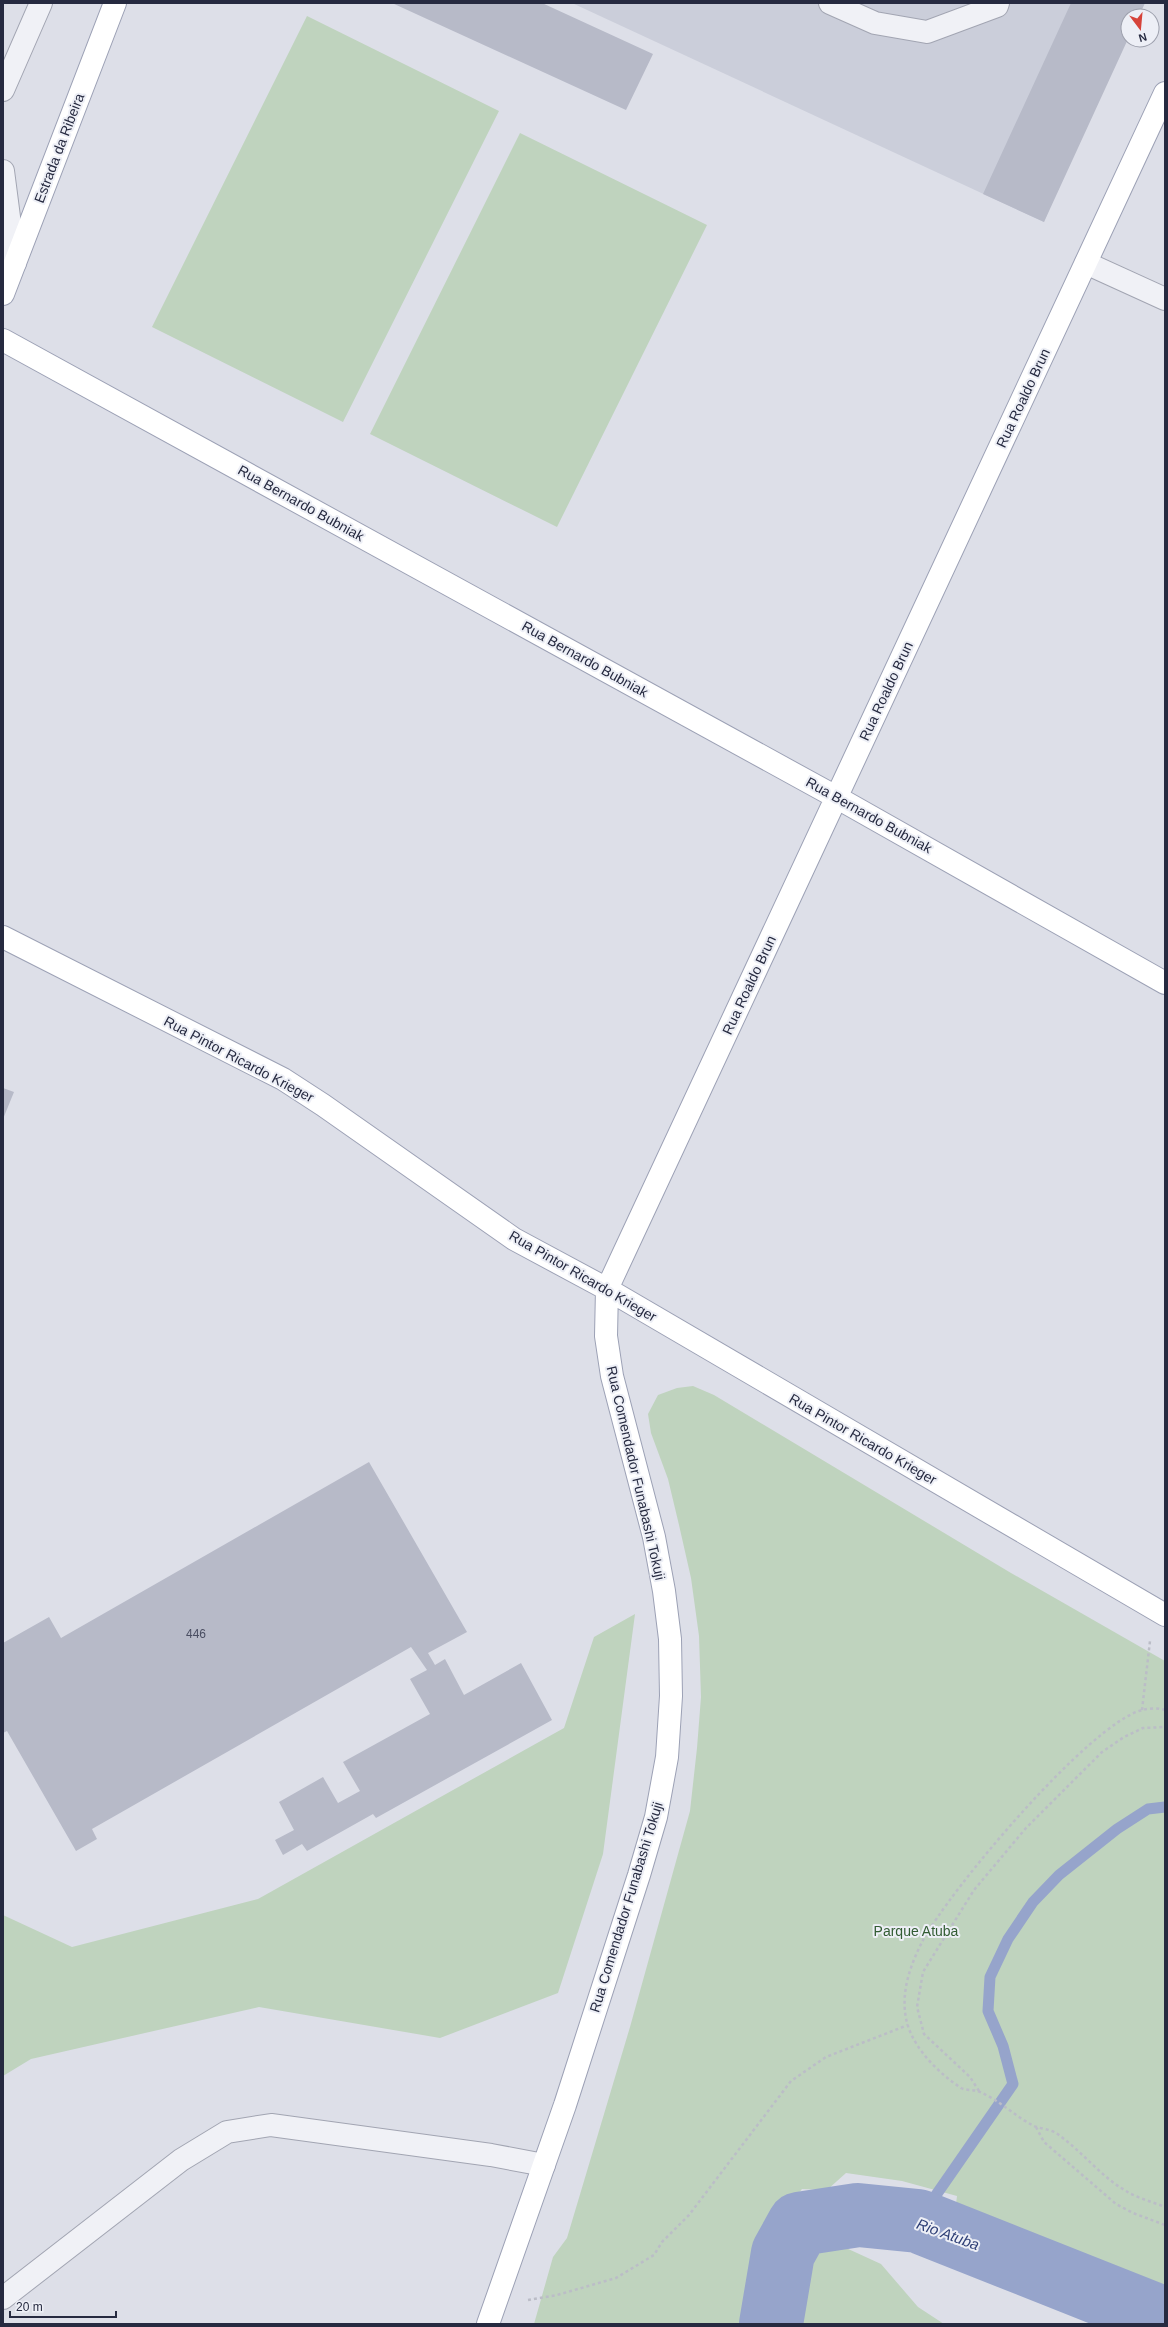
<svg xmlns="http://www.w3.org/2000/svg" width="1168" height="2327" font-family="Arial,sans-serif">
	<rect width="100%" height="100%" fill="#dddfe8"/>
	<path fill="#cbceda" d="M572 3H1145L1128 16 1044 222Z"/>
	<path fill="#bfd3be" d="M307 16 499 111 343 422 152 327Z
		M520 133 707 225 557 527 370 434Z
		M693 1386 714 1395 1011 1573 1165 1661V2297L1149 2279 1135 2296 1101 2283 1099 2264 1035 2244 983 2236 955 2212 957 2196 902 2181 846 2173 827 2190 802 2189 792 2201H813L833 2242 881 2264 918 2307 944 2324H534L553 2257 567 2238 630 2027 690 1811 697 1748 701 1697 699 1636 691 1578 679 1525 668 1479 651 1433 648 1414 658 1395 677 1388Z
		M635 1614 603 1854 558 1993 440 2038 259 2007 31 2059 3 2076V1915L72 1947 258 1899 564 1728 594 1637Z"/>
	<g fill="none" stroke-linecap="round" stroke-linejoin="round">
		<path stroke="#96a4cb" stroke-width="11" d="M918 2221 1013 2084 1003 2046 988 2011 990 1977 1008 1939 1033 1902 1059 1875 1117 1829 1148 1809 1165 1807"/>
		<path stroke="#96a4cb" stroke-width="64" d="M771 2324 783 2253 799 2224 858 2215 918 2221 1165 2319"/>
	</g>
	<path fill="#b7bac8" d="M392 3H542L653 54 626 110Z
		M1071 3H1145L1139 16H1128V39L1044 222 983 194Z
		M3 1088 14 1092 3 1119Z
		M369 1462 467 1632 428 1653 435 1665 445 1659 464 1695 521 1663 552 1720 376 1818 373 1814 307 1851 302 1844 283 1855 275 1840 294 1830 279 1802 323 1777 338 1803 360 1791 343 1762 430 1714 410 1679 427 1670 411 1647 92 1829 97 1839 76 1851 7 1731 3 1733V1643L49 1617 61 1638Z"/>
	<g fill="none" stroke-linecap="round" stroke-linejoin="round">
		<g stroke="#a2a5b2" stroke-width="24">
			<path id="minor" d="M830 3 875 23 927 32 997 6 998 3
				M3 90 41 3
				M3 171 15 263
				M1086 263 1165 299
				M3 2298 181 2160 227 2132 271 2125 491 2155 544 2165"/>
		</g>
		<g stroke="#9ca1b5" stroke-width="24">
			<path id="major" d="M3 294 115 3
				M3 340 836 797 1165 983
				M3 937 283 1079 323 1105 514 1239 607 1289 1165 1615
				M488 2324 565 2105 639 1875 656 1817 667 1757 671 1696 670 1639 664 1591 654 1537 612 1376 606 1336 607 1289 1165 93"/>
		</g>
		<path stroke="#bbbdc7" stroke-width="2.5" stroke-dasharray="3 3" stroke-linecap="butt" d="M1142 1710 1150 1641
			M1165 1710C1159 1708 1149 1708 1142 1710 1089 1724 949 1891 922 1942 909 1968 899 1997 908 2026 916 2051 940 2074 961 2088 967 2091 974 2089 980 2092 999 2100 1016 2117 1034 2126 1041 2129 1050 2129 1056 2133 1081 2150 1100 2176 1126 2191 1137 2198 1153 2202 1165 2207
			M979 2091 970 2077 924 2034 917 2007 923 1972 974 1890 1026 1828 1102 1752 1124 1737 1143 1728 1165 1727
			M1036 2127 1044 2142 1116 2204 1133 2213 1165 2225
			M528 2300 557 2295 616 2278 654 2255 662 2242 689 2215 791 2081 826 2057 908 2025"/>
		<use href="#minor" stroke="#f0f1f6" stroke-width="22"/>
		<use href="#major" stroke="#fff" stroke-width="22"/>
	</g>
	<g text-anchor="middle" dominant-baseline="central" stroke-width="4" stroke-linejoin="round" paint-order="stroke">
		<g font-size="12" fill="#4a4e62">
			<text x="196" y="1634">446</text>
		</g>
		<g font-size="14" fill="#262a40" stroke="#edeff6">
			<text transform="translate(59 148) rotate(-69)">Estrada da Ribeira</text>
			<text transform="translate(1023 398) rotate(-65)">Rua Roaldo Brun</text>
			<text transform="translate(301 503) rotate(29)">Rua Bernardo Bubniak</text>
			<text transform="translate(585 659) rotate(29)">Rua Bernardo Bubniak</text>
			<text transform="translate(886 691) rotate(-65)">Rua Roaldo Brun</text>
			<text transform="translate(869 815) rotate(29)">Rua Bernardo Bubniak</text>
			<text transform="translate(749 985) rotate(-65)">Rua Roaldo Brun</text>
			<text transform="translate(239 1059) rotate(28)">Rua Pintor Ricardo Krieger</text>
			<text transform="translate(583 1276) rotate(30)">Rua Pintor Ricardo Krieger</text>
			<text transform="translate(863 1439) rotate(30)">Rua Pintor Ricardo Krieger</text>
			<text transform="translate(636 1473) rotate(77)">Rua Comendador Funabashi Tokuji</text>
			<text transform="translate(626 1907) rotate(-73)">Rua Comendador Funabashi Tokuji</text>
		</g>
		<g font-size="14" fill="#325c33" stroke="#edeff6">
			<text x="916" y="1931">Parque Atuba</text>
		</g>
		<g font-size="15" font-style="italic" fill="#2e3f76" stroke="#edeff6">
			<text transform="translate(948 2234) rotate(20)">Rio Atuba</text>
		</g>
	</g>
	<rect width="1168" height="2327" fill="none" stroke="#262a40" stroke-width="8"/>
	<g transform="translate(1140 28) rotate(164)"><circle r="19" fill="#edeff6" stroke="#9da0ad"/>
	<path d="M0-3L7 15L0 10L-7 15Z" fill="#d6433a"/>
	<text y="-6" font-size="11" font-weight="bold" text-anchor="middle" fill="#262a40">N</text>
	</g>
	<path d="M10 2311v6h106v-6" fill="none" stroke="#262a40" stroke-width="2"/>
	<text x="16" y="2311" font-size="12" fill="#262a40" stroke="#edeff6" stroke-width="3" paint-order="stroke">20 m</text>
</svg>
